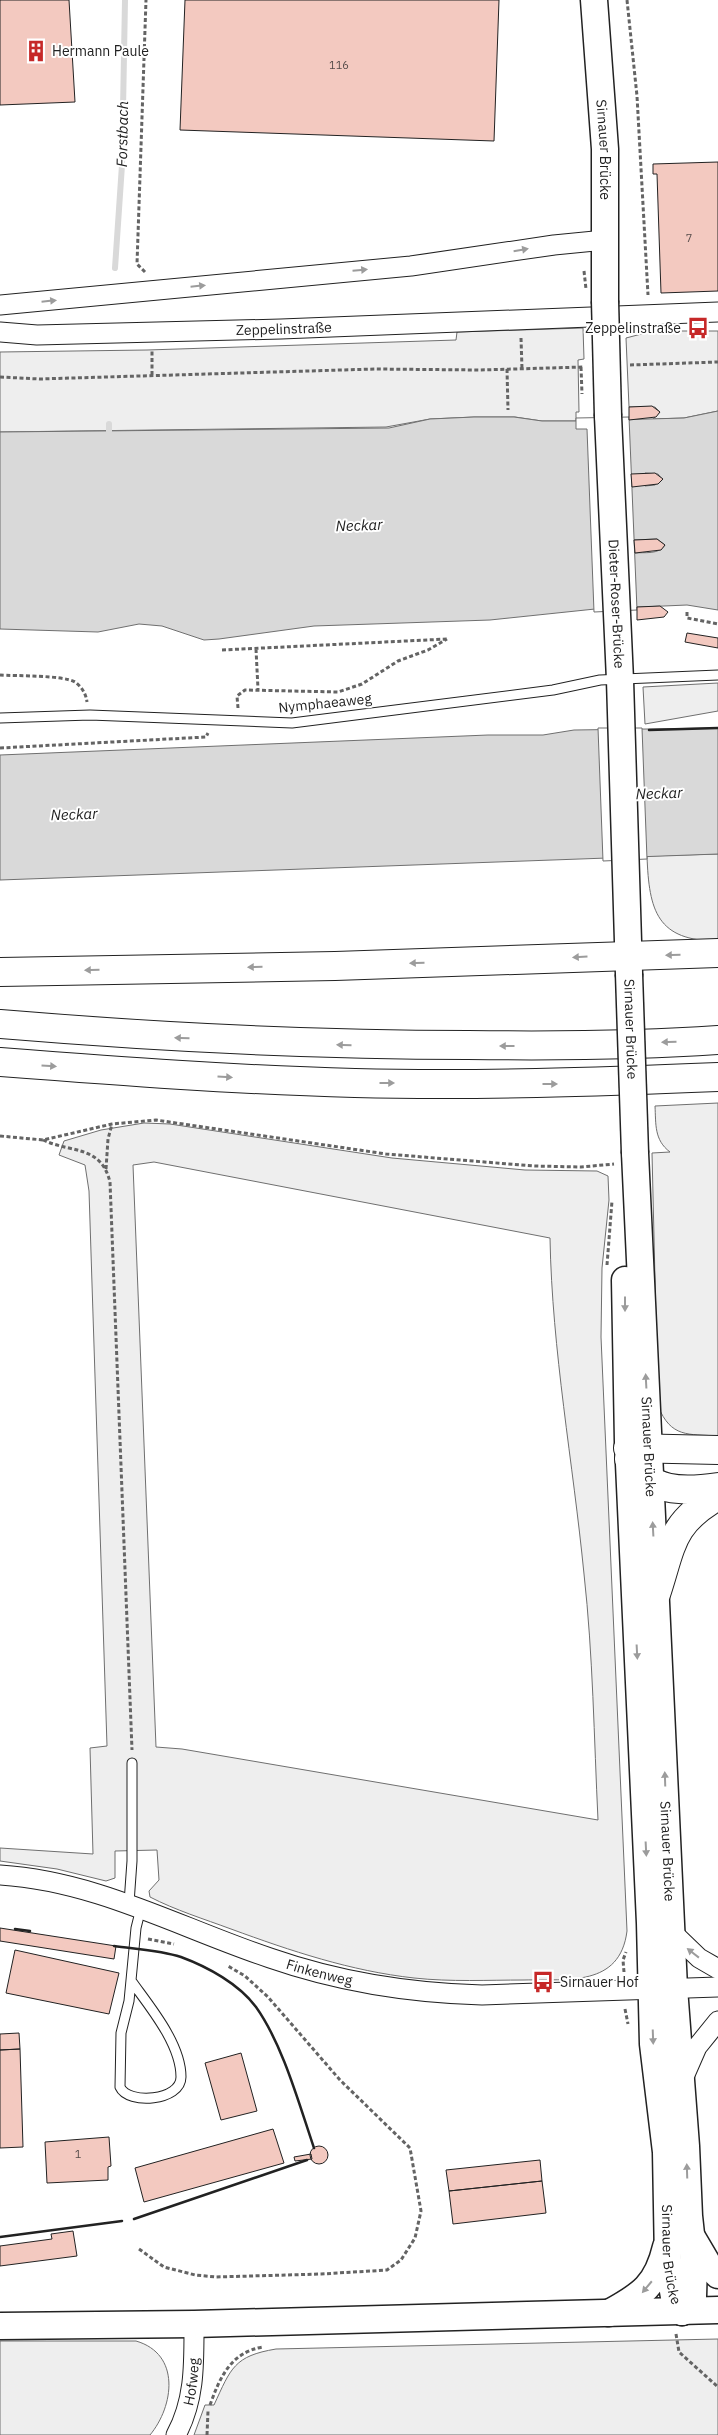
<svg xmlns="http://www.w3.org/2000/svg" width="718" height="2435" font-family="'IBM Plex Sans',sans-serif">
	<rect width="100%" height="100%" fill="#fff"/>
	<path fill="#eee" stroke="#6f6f6f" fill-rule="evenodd" d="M676 325 677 331H718V411L684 418 653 419 660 412 655 407H629L626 338Z
		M583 328 584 359 578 360 579 412H576V421H542L515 417H474L430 419 386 427 0 432V352L147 350 456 340 457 332Z
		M718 683V711L645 724 643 687Z
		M718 854V941C657 941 649 911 647 856Z
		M718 1103V1436C688 1434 671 1438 658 1406L652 1153 670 1152C654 1140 656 1124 655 1106Z
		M144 1123 170 1124 392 1158 525 1170 597 1171 608 1176 609 1200 602 1268 601 1337 627 1931C620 1987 568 1979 524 1980 488 1980 451 1982 414 1978 351 1971 291 1951 231 1929 204 1919 175 1910 150 1897L149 1891 159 1880 157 1850 115 1851V1878L106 1881 57 1869 0 1861V1848L93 1854 90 1748 107 1746 89 1191 85 1165 59 1155 64 1141 101 1130ZM154 1162 550 1238C552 1351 573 1462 584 1574 593 1655 594 1738 598 1820L182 1749 156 1747 133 1165Z
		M718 2339V2435H194L205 2405H214C231 2368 234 2356 276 2349Z
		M0 2341H136C181 2354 174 2406 150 2435H0Z"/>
	<path fill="#d9d9d9" stroke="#6f6f6f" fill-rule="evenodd" d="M718 411V610L687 605 595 609 490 620 314 626 219 639 204 640 162 626 139 624 98 632 0 629V432L389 428 430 419 474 417H514L542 421H576L684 418ZM645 473 658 474 662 479 655 485 645 486ZM657 539 665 545C659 555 644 552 635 553L634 540Z
		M718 728V854L0 880V755L488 735H543L574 730Z"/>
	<path fill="#fff" stroke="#6f6f6f" d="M629 417 637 610 594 612 587 429H576V418Z
		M598 728H642L647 859 603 861Z"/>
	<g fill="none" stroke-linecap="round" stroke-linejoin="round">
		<path stroke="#d9d9d9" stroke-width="6" d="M115 268 122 165 125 0
			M109 432V424"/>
	</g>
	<path fill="#f3c9c0" stroke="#222" d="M0 0H69L75 102 0 105Z
		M185 0H499L494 141 180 130Z
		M718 162V291L661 293 657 174H653V164Z
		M652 406 660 412 656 417 629 420V407Z
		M655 473 663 479 658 484 632 487 631 474Z
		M657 539 665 545 661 550 635 553 634 540Z
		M660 606 668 612 664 617 637 620V607Z
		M687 633 718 638V648L685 642Z
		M0 1928 116 1946 114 1959 0 1941Z
		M15 1950 119 1973 109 2014 6 1993Z
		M19 2033 20 2049 0 2050V2034Z
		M20 2049 23 2147 0 2148V2050Z
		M241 2053 257 2111 221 2120 205 2063Z
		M273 2129 284 2163 144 2202 135 2168Z
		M109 2137 111 2166 108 2167V2180L47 2183 45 2142Z
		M310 2155a9 9 0 1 1 18 0a9 9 0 1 1-18 0Z
		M311 2154 312 2159 295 2161 294 2157Z
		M540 2160 542 2181 449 2191 446 2170Z
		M542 2181 546 2213 453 2224 449 2191Z
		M73 2231 77 2256 0 2266V2246L52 2239 51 2234Z"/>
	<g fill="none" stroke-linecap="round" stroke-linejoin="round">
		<g stroke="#222" stroke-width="11">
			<path id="lane" d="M0 718 90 715 292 723 553 690 600 680 718 675
				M129 1903 132 1861V1763
				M132 1982C150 2007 181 2044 181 2077 181 2101 128 2105 120 2087L121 2033 129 2001 136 1928 141 1908"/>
		</g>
		<g stroke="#222" stroke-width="21">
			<g id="street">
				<path d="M0 305 411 266 554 245 605 240"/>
				<path id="s1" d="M0 332 37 335 281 329 718 312"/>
				<path id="s2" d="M0 1875C97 1881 180 1928 270 1958 339 1982 409 1993 482 1995L718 1987"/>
				<path d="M672 1932 699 1958 718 1969"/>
				<path d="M683 2079 697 2047 718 2021"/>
				<path id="s3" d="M176 2435C195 2400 194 2364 194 2324"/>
			</g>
		</g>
		<g stroke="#222" stroke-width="29">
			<g id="secondary">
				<path id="s4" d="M594 0 605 149V301"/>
				<path id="s5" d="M608 416 620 680 629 974"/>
				<path id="s6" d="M635 1153 674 1988 686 2146 689 2216 694 2262 693 2297 690 2304 682 2312"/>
				<path id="s7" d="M625 1280 628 1442 650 1923 653 2044 666 2152 668 2261 674 2297 682 2312"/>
				<path d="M693 2239 709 2266 718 2275"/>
				<path d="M609 2313C642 2295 657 2285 666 2247"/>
				<path d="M0 2326 194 2324 718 2310"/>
			</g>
		</g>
		<g stroke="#222" stroke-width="30">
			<path id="highway" d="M0 972 335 966 718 953
				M0 1024C156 1037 312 1045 468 1045 551 1046 635 1046 718 1040
				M0 1062C118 1071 237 1080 355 1083 476 1086 597 1082 718 1077
				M628 1448 718 1450
				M629 1459C650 1493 683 1492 718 1487
				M656 1594C672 1546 670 1523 718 1496"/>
		</g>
		<path stroke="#646464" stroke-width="3" stroke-dasharray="4 2.5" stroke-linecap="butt" d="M627 0 637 96 648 295
			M145 272 137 264 146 0
			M521 338 522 369
			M630 365 718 362
			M581 367 582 394
			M507 369 508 410
			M152 375V351
			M0 377 39 379 375 369 480 370 584 367
			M687 612V618L718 624
			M256 649 258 689
			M222 650 447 639
			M0 675C16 676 63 675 75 682 82 687 86 694 87 702
			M238 708 237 696 245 690 338 692 362 684 398 661 428 650 447 639
			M0 748 206 737 208 733
			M0 1136 43 1140 112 1124 156 1120 386 1154 534 1166 581 1167 614 1164
			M43 1140C71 1153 101 1145 110 1182L132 1750
			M106 1169 108 1139 112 1124
			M607 1265 612 1201
			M148 1939 174 1944
			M624 1972 623 1960 626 1952
			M625 2009 628 2024
			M139 2249 164 2267 195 2275 216 2277 321 2274 387 2270 401 2260 415 2238 421 2211 410 2148 340 2080 268 1997 245 1976 228 1966
			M676 2334 679 2352 718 2387
			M210 2405C220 2377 231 2352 263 2347
			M207 2435 208 2411"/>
		<use href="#lane" stroke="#fff" stroke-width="9"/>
		<use href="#street" stroke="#fff" stroke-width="19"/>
		<use href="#secondary" stroke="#fff" stroke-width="26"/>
		<use href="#highway" stroke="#fff" stroke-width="28"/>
		<g stroke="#222" stroke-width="29" stroke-linecap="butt">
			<g id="secondary-bridge">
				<path d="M605 301 608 416"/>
				<path id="s8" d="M629 974 635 1153"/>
			</g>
		</g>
		<path stroke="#646464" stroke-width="3" stroke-dasharray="4 2.5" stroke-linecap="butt" d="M584 271 586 289"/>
		<use href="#secondary-bridge" stroke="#fff" stroke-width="26"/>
		<path stroke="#222" stroke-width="2.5" d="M649 730 718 728
			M15 1929 30 1931
			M114 1946C135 1949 160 1950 181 1957 208 1967 239 1984 256 2007 283 2045 299 2104 314 2148
			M134 2219 307 2160
			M0 2237 122 2221"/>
	</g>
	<defs><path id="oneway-solid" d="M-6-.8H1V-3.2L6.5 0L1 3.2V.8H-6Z" transform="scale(1.25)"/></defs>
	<g fill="#9c9c9c">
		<use href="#oneway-solid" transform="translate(521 250) rotate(-10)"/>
		<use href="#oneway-solid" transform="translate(360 270) rotate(-5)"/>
		<use href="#oneway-solid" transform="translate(198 286) rotate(-6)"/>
		<use href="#oneway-solid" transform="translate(49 301) rotate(-6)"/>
		<use href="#oneway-solid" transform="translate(673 955) rotate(179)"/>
		<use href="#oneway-solid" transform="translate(580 957) rotate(177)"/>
		<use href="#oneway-solid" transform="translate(417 963) rotate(178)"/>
		<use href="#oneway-solid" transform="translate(255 967) rotate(179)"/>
		<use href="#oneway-solid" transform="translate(92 970) rotate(179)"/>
		<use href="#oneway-solid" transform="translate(182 1038) rotate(-178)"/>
		<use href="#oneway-solid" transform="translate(669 1042) rotate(178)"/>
		<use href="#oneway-solid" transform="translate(344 1045) rotate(-178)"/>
		<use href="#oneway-solid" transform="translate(507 1046) rotate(-180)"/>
		<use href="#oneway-solid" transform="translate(49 1066) rotate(4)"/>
		<use href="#oneway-solid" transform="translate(225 1077) rotate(3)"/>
		<use href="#oneway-solid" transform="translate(387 1083)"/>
		<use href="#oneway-solid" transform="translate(550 1084)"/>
		<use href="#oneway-solid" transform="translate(625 1304) rotate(90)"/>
		<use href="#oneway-solid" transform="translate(646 1381) rotate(-93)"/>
		<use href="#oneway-solid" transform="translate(653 1529) rotate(-93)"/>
		<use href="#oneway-solid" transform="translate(637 1652) rotate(87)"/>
		<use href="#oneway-solid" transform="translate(665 1779) rotate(-92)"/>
		<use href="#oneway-solid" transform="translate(646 1849) rotate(87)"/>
		<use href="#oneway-solid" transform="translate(693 1953) rotate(-142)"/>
		<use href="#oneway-solid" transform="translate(653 2037) rotate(88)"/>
		<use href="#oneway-solid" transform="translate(687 2171) rotate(-92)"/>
		<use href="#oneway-solid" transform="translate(647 2287) rotate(130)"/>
	</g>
	<defs>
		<g id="building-bare" transform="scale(1.725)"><path d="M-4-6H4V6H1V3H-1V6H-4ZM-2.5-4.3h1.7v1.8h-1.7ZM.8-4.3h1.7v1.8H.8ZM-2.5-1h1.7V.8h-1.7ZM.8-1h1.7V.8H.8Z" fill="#c62828" stroke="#fff" stroke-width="2.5" paint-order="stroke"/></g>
		<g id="bus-bare" transform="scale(1.725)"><path d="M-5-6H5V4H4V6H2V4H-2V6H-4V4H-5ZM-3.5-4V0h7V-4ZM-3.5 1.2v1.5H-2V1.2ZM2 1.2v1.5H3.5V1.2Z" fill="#c62828" stroke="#fff" stroke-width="2.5" paint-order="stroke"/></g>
	</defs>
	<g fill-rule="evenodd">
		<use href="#building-bare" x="36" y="51"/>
		<use href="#bus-bare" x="698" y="328"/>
		<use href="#bus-bare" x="543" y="1982"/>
	</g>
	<g text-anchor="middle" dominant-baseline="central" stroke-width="4" stroke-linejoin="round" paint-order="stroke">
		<g font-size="11" fill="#564c4a">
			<text x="339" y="65">116</text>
			<text x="689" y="238">7</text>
			<text x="78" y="2154">1</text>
		</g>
		<g font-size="14" fill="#222" stroke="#fff" text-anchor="start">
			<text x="52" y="51">Hermann Paule</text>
			<text x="681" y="328" text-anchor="end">Zeppelinstraße</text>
			<text x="560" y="1982">Sirnauer Hof</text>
		</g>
		<g font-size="14" fill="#222" stroke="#fff">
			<text stroke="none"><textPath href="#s4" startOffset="150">Sirnauer Brücke</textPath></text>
			<text stroke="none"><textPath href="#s1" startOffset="284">Zeppelinstraße</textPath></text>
			<text stroke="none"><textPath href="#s5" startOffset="188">Dieter-Roser-Brücke</textPath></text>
			<text transform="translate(325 703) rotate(-6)">Nymphaeaweg</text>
			<text stroke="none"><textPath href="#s8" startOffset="55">Sirnauer Brücke</textPath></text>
			<text stroke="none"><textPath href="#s6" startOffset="294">Sirnauer Brücke</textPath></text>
			<text stroke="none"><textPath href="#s6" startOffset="699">Sirnauer Brücke</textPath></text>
			<text stroke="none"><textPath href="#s2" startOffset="335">Finkenweg</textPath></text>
			<text stroke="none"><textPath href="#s7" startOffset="976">Sirnauer Brücke</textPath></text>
			<text stroke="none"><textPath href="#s3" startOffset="56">Hofweg</textPath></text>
		</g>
		<g font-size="15" font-style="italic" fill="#222" stroke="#fff">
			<text transform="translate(122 134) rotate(-89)">Forstbach</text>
			<text transform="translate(359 525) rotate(-2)">Neckar</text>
			<text transform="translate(659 793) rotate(-2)">Neckar</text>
			<text transform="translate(74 814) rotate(-2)">Neckar</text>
		</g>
	</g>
</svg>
